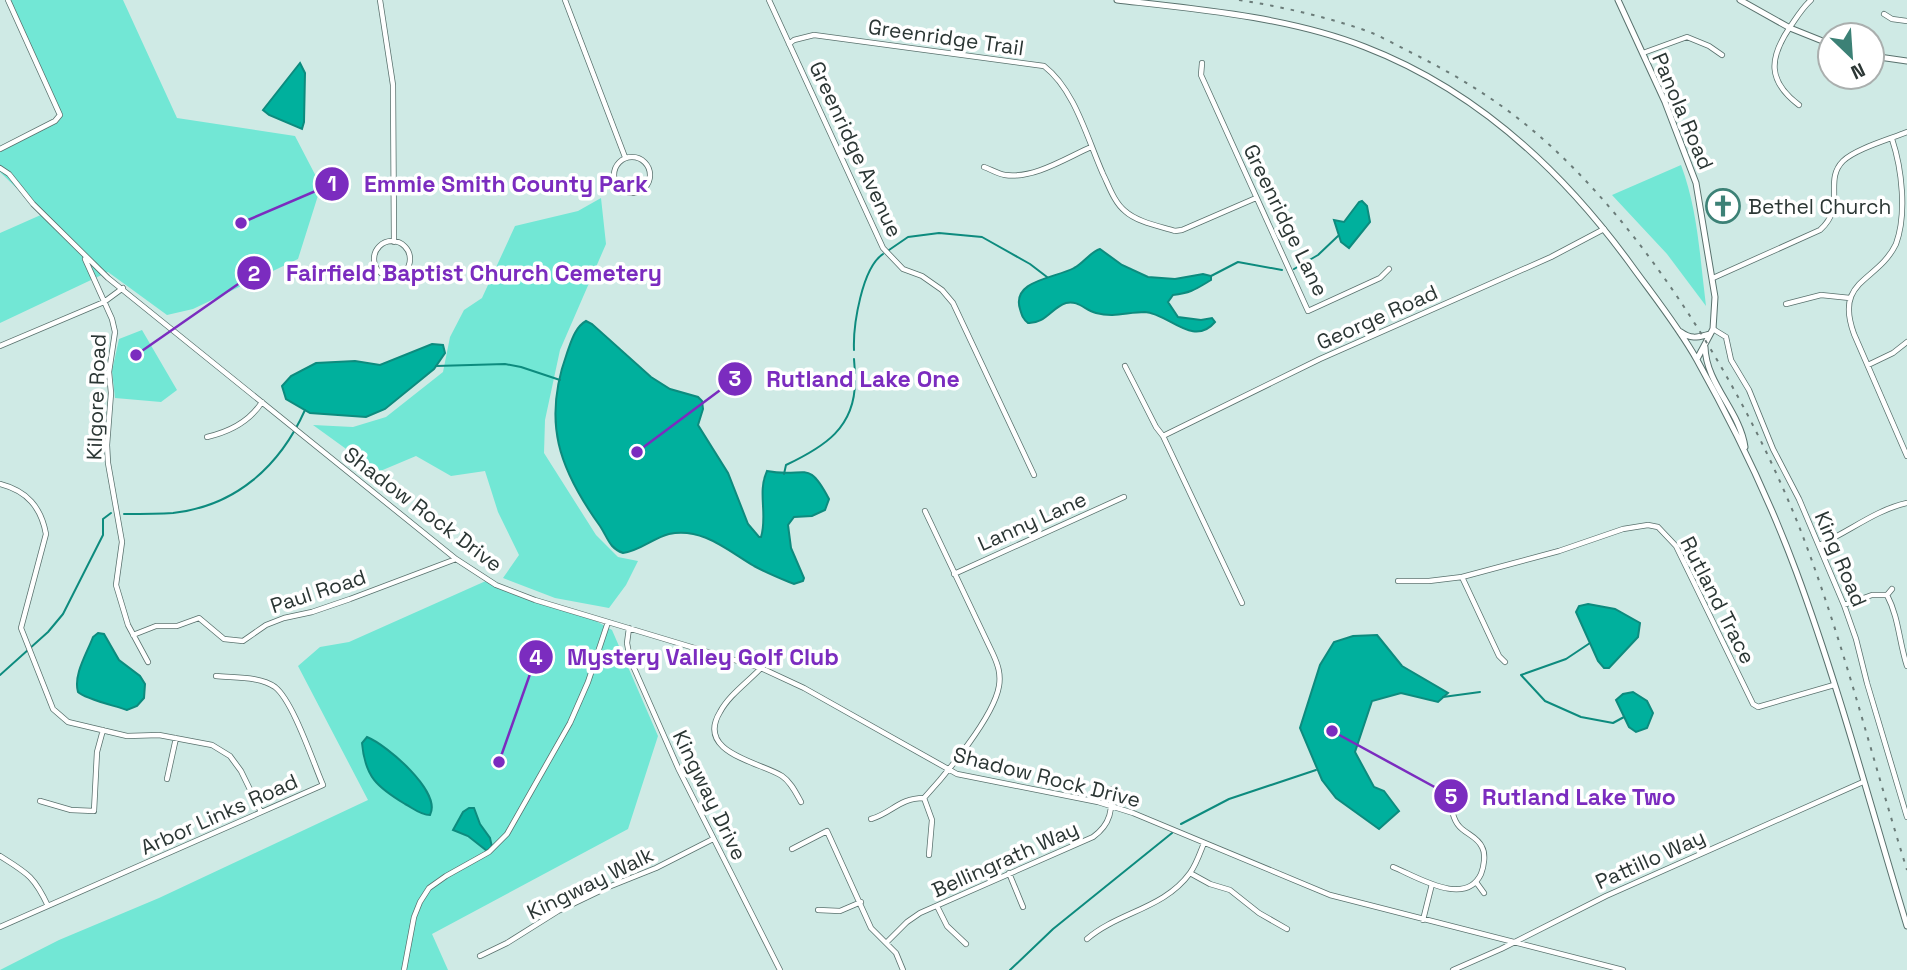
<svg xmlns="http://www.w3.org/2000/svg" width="1907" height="970" font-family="'Space Grotesk',sans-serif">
	<rect width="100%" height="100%" fill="#cfeae5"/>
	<path fill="#72e7d5" d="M8 0H123L177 118 295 136 321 186 298 259 193 309 167 315 108 272 0 323V233L43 214 0 172V146L62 117Z
		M1681 165C1698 210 1700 259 1706 306L1667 254 1612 195Z
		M601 198 606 244 560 350 545 420 544 453 596 535 618 557 638 561 626 585 609 608 555 598 503 578 519 555 498 512 485 471 451 476 416 456 378 472 313 425 353 427 386 417 443 372 450 337 464 310 482 298 515 226 578 211Z
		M142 330 177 390 161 402 115 398 112 371 119 339Z
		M488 580 522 594 589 617 612 630 658 736 628 829 432 934 448 970H0L59 940 159 898 368 800 298 666 320 647 349 642Z"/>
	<path fill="#00b09d" stroke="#0d8b7e" stroke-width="2" d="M300 63 305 73 304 122 302 129 269 115 263 110Z
		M1362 201 1367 206 1370 222 1349 248 1341 242 1334 220 1344 222 1359 202Z
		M1100 249 1122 265 1148 277 1175 279 1203 274 1211 276V280C1196 289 1191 293 1173 295L1168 302 1178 317 1201 320 1212 318 1215 322C1193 348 1168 313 1145 312 1127 312 1115 318 1096 313 1085 310 1078 300 1066 303 1051 308 1045 324 1028 323 1023 319 1022 316 1020 309 1011 280 1056 278 1074 268 1084 263 1090 252 1100 249Z
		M586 321 592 324 651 377 670 389 698 397 702 401 703 409 698 425 728 473 748 524 759 537H761C768 515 757 492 767 471 806 479 807 457 829 499L825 510 812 516 794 517 788 525 791 548 804 578 803 581 794 584 789 582C777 577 765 572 754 566 727 550 702 527 669 534 653 538 640 551 623 553 609 548 608 538 600 526 559 469 542 422 567 353 571 342 575 327 586 321Z
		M432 344 443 345 445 353 434 369 385 409 366 417 310 413 286 399 282 386 291 376 316 363 355 361 380 365Z
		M1588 604 1615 609 1640 623 1638 637 1609 668H1604L1598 661 1576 612 1579 606Z
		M98 633 104 634 119 660 140 676 145 684 144 698 137 706 127 710C116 706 85 699 78 692 73 675 87 653 93 637Z
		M1377 635 1402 666 1448 693 1438 702 1401 693 1372 701 1355 752 1374 787 1384 791 1399 811 1379 829 1336 798 1322 780 1300 728 1320 665 1334 642 1353 636Z
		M1633 692 1647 701 1653 713 1647 728 1636 732 1629 727 1616 700 1623 694Z
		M367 737C387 745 442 792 430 815 420 815 413 808 405 804 377 787 365 777 362 743Z
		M469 808H474L480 824 490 838 492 847 487 851 468 836 453 830 463 812Z"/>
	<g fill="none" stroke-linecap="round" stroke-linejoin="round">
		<path stroke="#0d8b7e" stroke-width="2" d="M889 250 908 237 939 233 982 237 1030 264 1047 277
			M1294 269 1318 255 1338 236
			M1211 276 1238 262 1282 270
			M854 350C853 325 862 268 883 254
			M854 359 855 373
			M436 366 505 364 521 367 560 380
			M784 474 786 465C824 447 855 428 855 381
			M124 514C140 514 157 514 173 513 236 506 280 466 305 410
			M1590 643 1566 659 1521 675 1545 701 1581 717 1613 723 1624 717
			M0 675 48 632 63 614 103 535V519L111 513
			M1443 697 1480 692
			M1181 824 1229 799 1316 770
			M1010 970 1053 929 1172 833"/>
		<g stroke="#59716d" stroke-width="6">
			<path id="minor" d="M380 0 393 85 394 242
				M565 0 625 157
				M769 0 883 248 903 269 922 276 942 290 953 303 1034 475
				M1884 14 1892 19 1907 21
				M789 44 794 40 814 35 1044 66C1075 90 1087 138 1103 174 1109 186 1114 202 1125 211 1137 222 1159 226 1175 231L1182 230 1256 198
				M1643 53 1687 37 1709 46 1722 55
				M1202 63 1201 75 1308 311 1380 278 1389 269
				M1799 105C1767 81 1769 58 1790 27 1797 17 1802 8 1811 0
				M1892 139C1902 169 1907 214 1896 244 1877 283 1834 279 1854 334L1907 456
				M0 149 55 121 60 115 8 0
				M614 175a18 18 0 1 1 36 0a18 18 0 1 1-36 0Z
				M984 167C990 169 998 174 1005 175 1034 179 1066 158 1091 147
				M0 168 9 174 33 204 108 278 456 559 496 585 535 600 761 668 804 688 957 774 1098 802 1133 813 1330 895 1623 970
				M374 259a18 18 0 1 1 36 0a18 18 0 1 1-36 0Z
				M85 259 112 319 115 332 109 372 111 393 107 445 108 463 122 542 116 585 128 625 148 662
				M1713 278 1820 230C1847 206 1823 181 1843 161 1855 149 1890 139 1907 132
				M1786 304 1821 295 1850 298
				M1713 329 1726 337 1731 360 1749 390 1773 449 1799 499 1844 605 1856 639 1867 683 1907 817
				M0 346 104 302 123 288
				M1868 365 1893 353 1907 342
				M1125 366 1156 427 1163 436 1320 359 1551 257 1604 229
				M1163 436 1242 603
				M207 437C229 432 250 421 262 402
				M0 484C27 491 41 507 46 534L21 628 53 709 68 722 127 736 159 735 212 745 230 756 241 771 261 812
				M925 511 993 654C998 665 1001 674 999 686 994 717 946 774 924 798L932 820 929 855
				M1819 545C1849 532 1875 510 1907 503
				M954 574 1124 497
				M1462 577 1499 656 1505 662
				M1398 581H1429L1462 577 1559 551 1623 529 1648 525 1658 527 1676 546 1753 704 1758 707 1834 685
				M1887 595C1899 618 1899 642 1907 666
				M1887 595 1892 589
				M1844 605 1872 595H1887
				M629 628 627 643 630 659 679 770 780 970
				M133 635 156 626H177L199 618 224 639 243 641 266 625 284 618 312 612 350 599 456 559
				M761 668C748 682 729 695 720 712 695 753 760 762 782 776 791 782 796 793 801 802
				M167 779 176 738
				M40 801 71 810 94 811 97 752 103 730
				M871 819C892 813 899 798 924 798
				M792 849 827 831 871 928 896 953 903 970
				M0 856C27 873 34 876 48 906
				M1393 867C1416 876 1465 908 1481 874 1484 866 1486 854 1482 847 1478 838 1469 835 1462 829 1453 822 1452 810 1450 799
				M1009 873 1023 907
				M1190 873 1210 884 1230 890 1259 913 1287 929
				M1476 882 1484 893
				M937 906 947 926 966 944
				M818 910 840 911 861 902
				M1423 920 1432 884
				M0 927 323 785C313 762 293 701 275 687 260 676 234 678 216 676
				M1087 939C1118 912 1164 909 1190 873 1196 865 1200 853 1204 843
				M886 943 907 922 920 913 1093 837C1111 824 1113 809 1110 789
				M480 956 507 943 558 911 606 888 656 868 713 839
				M404 970 414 917 420 902 429 888 446 876 489 852 507 834 570 723 588 682 608 622
				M1453 970 1501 949 1606 896 1863 782"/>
		</g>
		<g stroke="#59716d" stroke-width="7">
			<path id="major" d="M1117 0C1197 9 1289 17 1365 47 1474 89 1560 168 1629 262 1652 294 1678 326 1697 360 1735 428 1769 498 1796 571 1839 687 1871 808 1907 926
				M1618 0 1665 102 1696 183 1715 297 1713 329 1697 359
				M1740 0 1790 28 1830 44
				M1872 56 1907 61
				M1681 332C1692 340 1698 337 1710 334
				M1705 347C1706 384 1740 411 1745 447"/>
		</g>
		<use href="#minor" stroke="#fff" stroke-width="4.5"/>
		<use href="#major" stroke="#fff" stroke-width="5"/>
		<path stroke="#6b7c79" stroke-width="2" stroke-dasharray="3.5 7" stroke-linecap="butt" d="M1239 0C1284 7 1327 17 1370 32 1384 38 1398 46 1412 53 1454 74 1494 98 1530 128 1646 224 1748 395 1802 534 1844 644 1872 758 1907 870"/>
	</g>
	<defs>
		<g id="church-ring" transform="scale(1.75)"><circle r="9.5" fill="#fff" stroke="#3c8176" stroke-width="1.5"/><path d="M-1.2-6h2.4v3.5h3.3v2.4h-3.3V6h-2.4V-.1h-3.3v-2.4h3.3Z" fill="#3c8176"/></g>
	</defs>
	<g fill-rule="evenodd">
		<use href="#church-ring" x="1723" y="206"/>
	</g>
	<g text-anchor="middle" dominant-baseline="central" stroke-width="7" stroke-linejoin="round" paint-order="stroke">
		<g font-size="21" fill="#2b3634" stroke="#fff">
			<text transform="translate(946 37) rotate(8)">Greenridge Trail</text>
			<text transform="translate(1683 111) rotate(67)">Panola Road</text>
			<text transform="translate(856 149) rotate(65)">Greenridge Avenue</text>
			<text transform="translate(1286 220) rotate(64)">Greenridge Lane</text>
			<text transform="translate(1377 317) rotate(-24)">George Road</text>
			<text transform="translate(96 397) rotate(-88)">Kilgore Road</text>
			<text transform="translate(423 509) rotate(37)">Shadow Rock Drive</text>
			<text transform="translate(1032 521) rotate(-24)">Lanny Lane</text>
			<text transform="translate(1841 559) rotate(67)">King Road</text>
			<text transform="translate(318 591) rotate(-18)">Paul Road</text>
			<text transform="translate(1718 600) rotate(63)">Rutland Trace</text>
			<text transform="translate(1047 777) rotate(14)">Shadow Rock Drive</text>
			<text transform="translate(710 795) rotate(64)">Kingway Drive</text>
			<text transform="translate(219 814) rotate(-24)">Arbor Links Road</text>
			<text transform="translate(1005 859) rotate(-24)">Bellingrath Way</text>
			<text transform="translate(1650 859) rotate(-24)">Pattillo Way</text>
			<text transform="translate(590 883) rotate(-26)">Kingway Walk</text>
		</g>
		<g font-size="21" fill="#2b3634" stroke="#fff" text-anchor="start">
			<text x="1748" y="206">Bethel Church</text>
		</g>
	</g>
	<path fill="none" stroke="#7b2cbf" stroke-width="2.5" d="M241 223L332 184M136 355L254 273M637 452L735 379M499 762L536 657M1332 731L1451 796"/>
	<g fill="#7b2cbf" stroke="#fff" stroke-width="2.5">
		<circle cx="241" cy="223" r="7"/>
		<circle cx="136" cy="355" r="7"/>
		<circle cx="637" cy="452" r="7"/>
		<circle cx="499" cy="762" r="7"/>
		<circle cx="1332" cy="731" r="7"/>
		<circle cx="332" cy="184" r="18"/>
		<circle cx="254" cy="273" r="18"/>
		<circle cx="735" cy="379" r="18"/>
		<circle cx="536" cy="657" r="18"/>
		<circle cx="1451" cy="796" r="18"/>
	</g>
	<g font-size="21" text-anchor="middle" font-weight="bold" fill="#fff">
		<text x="332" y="191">1</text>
		<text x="254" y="281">2</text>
		<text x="735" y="386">3</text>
		<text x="536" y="665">4</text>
		<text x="1451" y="804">5</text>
	</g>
	<g font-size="23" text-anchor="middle" font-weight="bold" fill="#7b2cbf" stroke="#fff" stroke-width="7" stroke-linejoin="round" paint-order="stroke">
		<text x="506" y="192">Emmie Smith County Park</text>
		<text x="474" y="281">Fairfield Baptist Church Cemetery</text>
		<text x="863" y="387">Rutland Lake One</text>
		<text x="703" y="665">Mystery Valley Golf Club</text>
		<text x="1579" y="805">Rutland Lake Two</text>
	</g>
	<g transform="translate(1851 56) rotate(155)"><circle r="33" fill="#ffffff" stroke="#aaafae" stroke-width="2"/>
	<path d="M0-5L12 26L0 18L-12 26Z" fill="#3c8176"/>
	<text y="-10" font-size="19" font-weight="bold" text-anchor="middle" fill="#2b3634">N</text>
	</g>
</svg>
